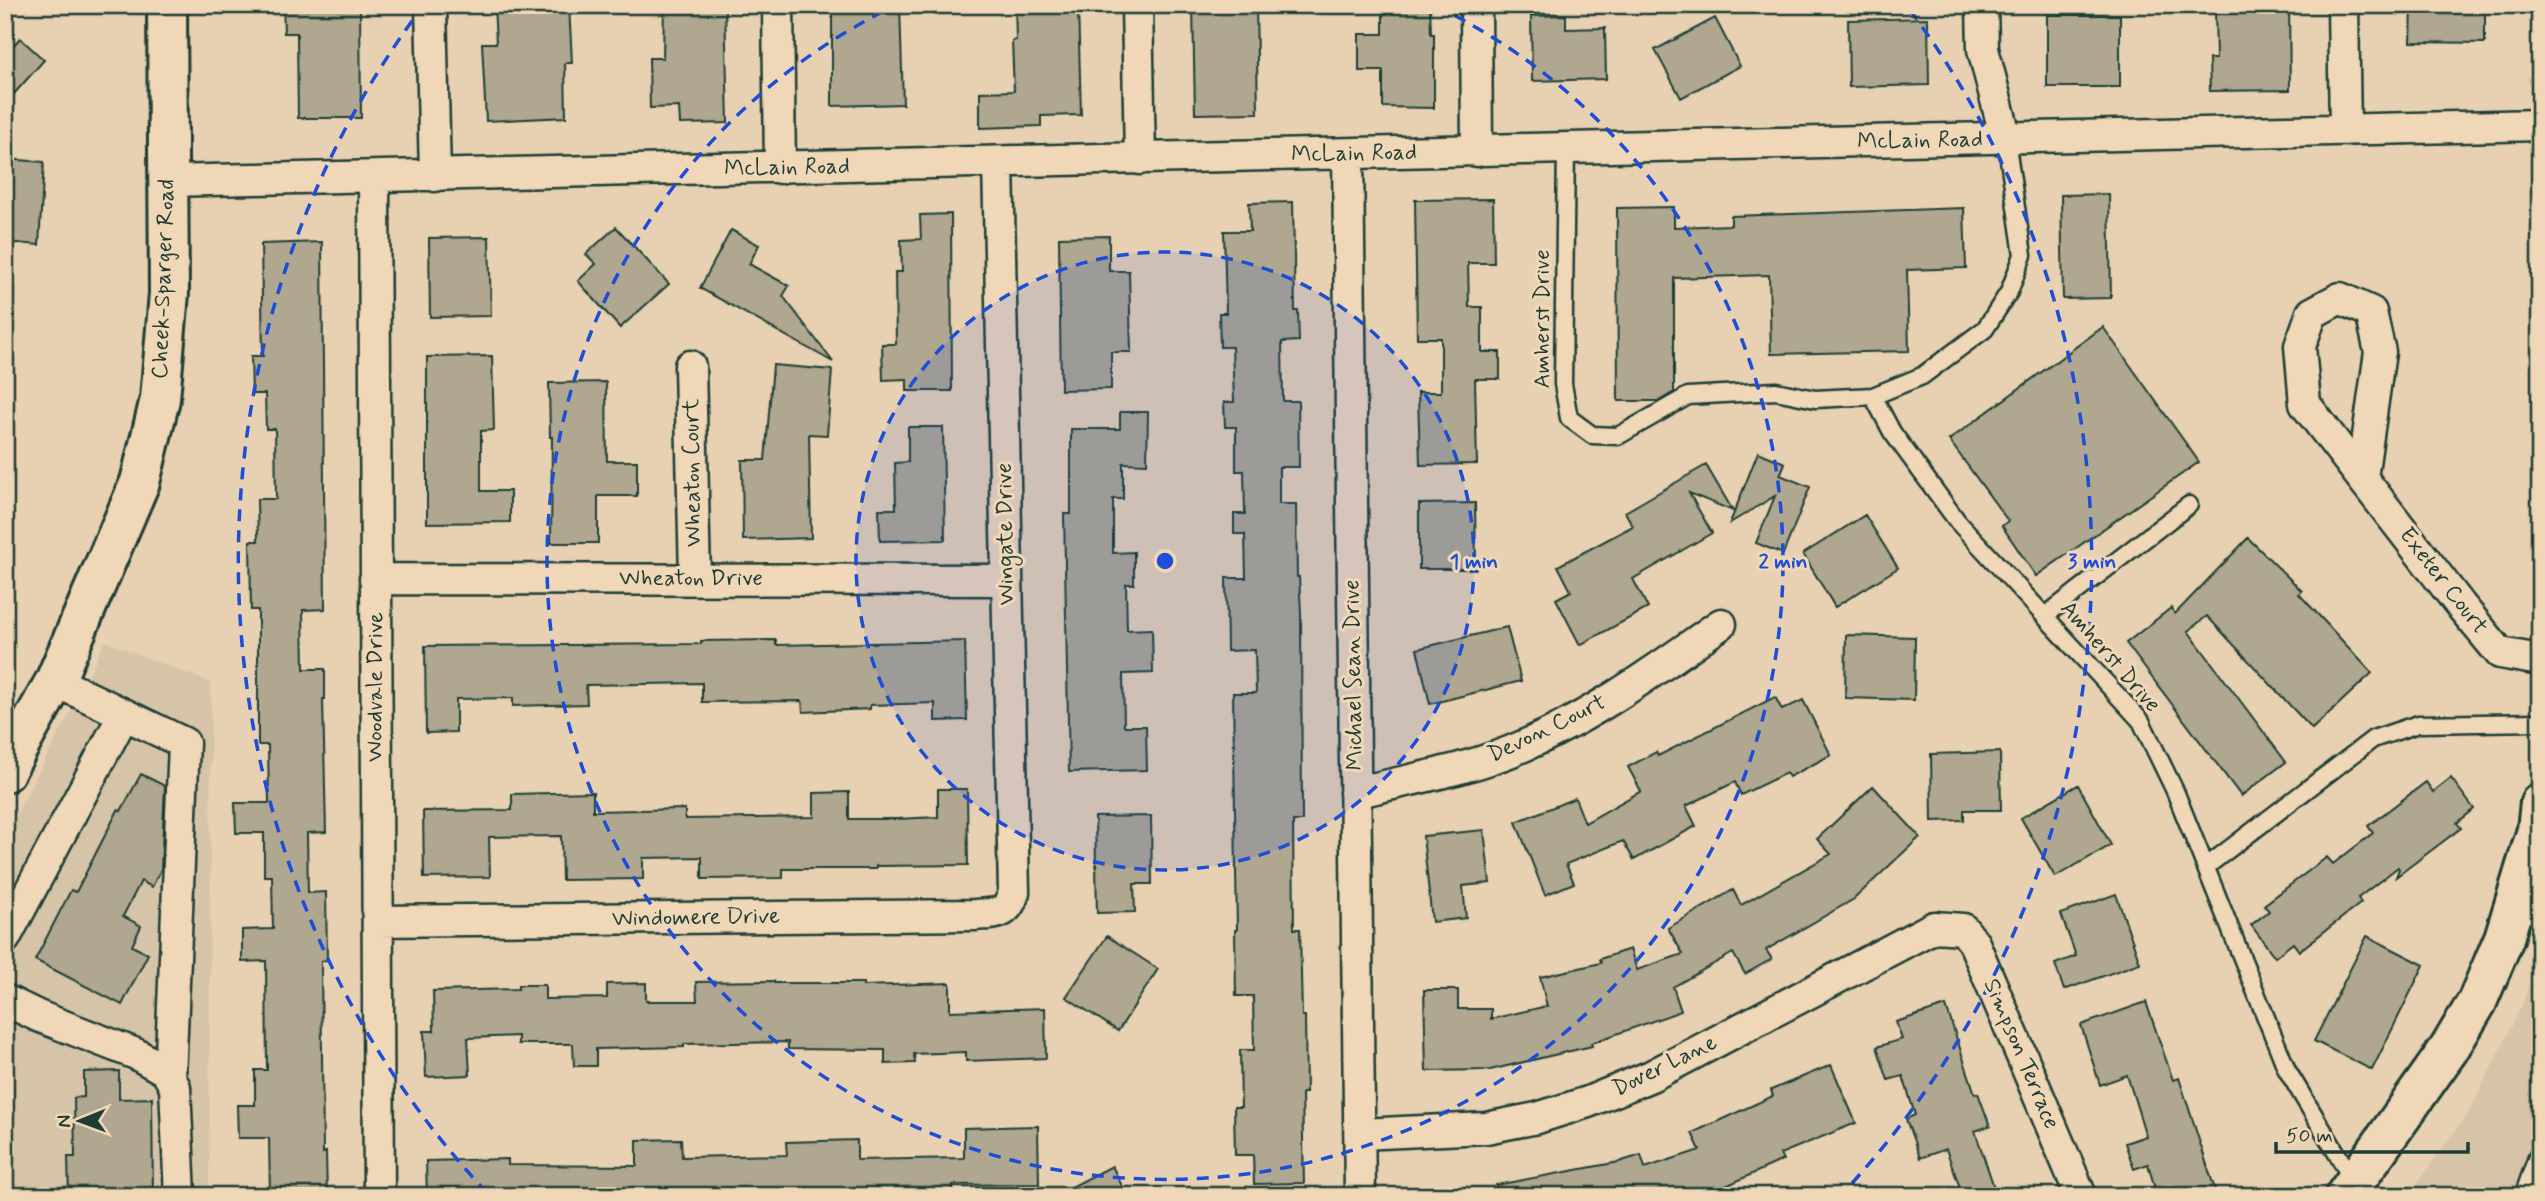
<svg xmlns="http://www.w3.org/2000/svg" width="2545" height="1201" font-family="Mynerve,sans-serif">
	<rect width="100%" height="100%" fill="#e7d1b2"/>
	<filter id="ink" filterUnits="userSpaceOnUse"><feTurbulence type="fractalNoise" baseFrequency=".0143" numOctaves="2"/><feDisplacementMap in="SourceGraphic" scale="14" xChannelSelector="R" yChannelSelector="G"/><feConvolveMatrix kernelMatrix="1 2 1 2 8 2 1 2 1" color-interpolation-filters="sRGB"/></filter>
	<g filter="url(#ink)">
		<path fill="#d6c4a8" d="M105 641 211 683 209 1196H5V835L75 704Z
			M2540 952V1196H2408L2471 1109 2522 1005Z"/>
		<path fill="#afa78f" stroke="#1f3d34" stroke-width="2" d="M283 5H360L361 118H298L297 33H284Z
			M494 5H569L572 63H565L566 117 486 121 482 43H496Z
			M664 5H725L728 123 680 124 679 107 650 108 649 58H663Z
			M832 5H900L903 104 832 106Z
			M1015 5H1078L1081 115 1041 116V126L980 128V92L1014 91 1012 41 1016 40Z
			M1193 5H1256L1258 113 1195 114Z
			M1383 5H1430L1431 34H1434V108L1383 107V71H1359V34H1383Z
			M2412 5H2485V43L2411 42Z
			M2289 6 2290 90 2210 91 2209 59H2216L2215 8Z
			M1566 15V29L1605 28 1606 79 1532 81 1531 16Z
			M2047 15H2120V87H2047Z
			M1715 18 1740 66 1681 98 1655 50Z
			M1928 18 1929 85 1849 87 1848 20Z
			M20 38 44 60 5 104V55Z
			M5 159 44 162 39 245 5 242Z
			M2109 194 2111 298 2063 299 2061 195Z
			M1493 199 1494 263H1468L1469 307H1482V352H1500V379H1475L1477 464 1420 465 1418 392H1441V338H1417L1415 200Z
			M1293 202 1295 311H1298L1299 341 1282 342 1283 401H1298L1299 467H1279V504H1296L1297 577H1299L1301 612 1302 821H1293L1294 929H1300L1302 1016H1305L1306 1093H1302L1304 1183 1254 1184 1253 1155H1235L1234 1107H1241L1240 1050H1254L1253 996H1236L1235 930H1237L1233 693H1256L1255 650 1227 651 1226 578H1246L1245 534H1234V514H1245L1244 471H1236V427H1225L1224 402H1234L1232 347H1220L1219 313H1226L1224 231H1250L1249 203Z
			M1674 207V227L1731 225V216L1964 208 1966 268 1907 270 1909 351 1771 354 1769 275 1674 278V392L1659 401H1618L1617 208Z
			M951 214 952 391H907V379L883 380 882 344H896L895 272H902L901 240 921 239 920 215Z
			M616 227 669 284 620 328 578 281 596 264 586 254Z
			M731 230 759 245 749 264 789 286 783 296 833 362 700 288Z
			M1109 236V271H1129L1131 352H1111V389L1061 390 1059 237Z
			M489 237 491 316 430 317 429 238Z
			M322 242 325 609 303 610 304 669H325V699H323L326 832 307 833 308 893 326 892 327 960 321 961 323 1153 326 1152 327 1196H270L269 1138H238L237 1105H255V1070H267L266 961 242 962V930L273 929 272 876H264V833H236L235 803H269L268 745H258V610H251L250 541H258L257 499H276L275 429H266L265 394H252L251 356H263L261 244Z
			M2103 327 2199 462 2036 576 2002 526 2008 521 1949 440Z
			M492 356 494 430 481 431V491H510V522L427 523V357Z
			M773 365 832 370 827 435 809 434 811 538 743 540 742 460H765Z
			M606 382 607 461H637V496H598V543H551L552 437H550L549 383Z
			M1120 412H1148L1147 464 1123 463V499H1113V553L1134 552V584H1126L1127 630 1152 629 1153 673 1123 674 1124 726H1146L1147 770 1069 772 1064 514H1071V429H1120Z
			M908 427H943L945 540 880 541 879 509H896L895 463 908 462Z
			M1758 452 1785 463 1780 475 1810 487 1783 554 1756 543 1775 496 1730 523Z
			M1706 465 1733 511 1689 493 1712 533 1633 579 1648 608 1580 645 1556 599 1571 591 1558 566 1633 526 1625 512Z
			M1475 503 1476 569H1419V504Z
			M1865 515 1898 568 1835 607 1803 554Z
			M2248 538 2302 591 2299 594 2372 673 2312 729 2207 616 2188 631 2286 762 2241 796 2126 643 2171 608 2175 614Z
			M1507 627 1521 681 1430 704 1417 649Z
			M1846 635 1915 637 1914 700 1845 698Z
			M776 640V645L965 641 967 720 935 721V703L870 705V709L803 712 802 701 702 702V683L586 685 587 704 513 706V698L456 699V732L426 733 425 646 701 644V641Z
			M1775 697 1782 710 1803 700 1831 755 1789 777 1786 773 1741 795 1735 782 1686 806 1696 826 1634 860 1623 841 1566 864 1574 883 1545 895 1516 822 1575 798 1585 823 1641 791 1628 767 1656 752 1658 756Z
			M2000 752 2001 810H1964V820L1932 821 1931 754Z
			M141 774 165 786 161 869 152 887 141 881 123 916 141 926 132 946 148 954 122 1005 35 960 71 890 76 892 118 810 121 811Z
			M2451 778 2474 809 2457 823 2461 828 2396 877 2399 869 2398 867 2358 898 2361 903 2299 951 2293 943 2275 957 2251 925 2269 911 2264 905 2327 857 2333 864 2373 833 2368 826 2426 782 2433 792Z
			M2078 785 2111 845 2055 877 2021 818Z
			M1873 786 1920 837 1854 899 1766 950 1772 959 1745 974 1733 953 1673 987 1681 1011 1591 1043 1592 1046 1490 1070 1426 1071 1424 990H1458V1009H1491V1019L1547 1006 1540 977 1601 963 1600 959 1630 949 1637 970 1683 954 1668 928 1733 890 1741 905 1831 854 1817 839Z
			M938 789H967L968 865 876 866V869H783V878L702 879V857L643 858V879L562 880 561 836 489 837 490 877 424 878 423 811 512 810V794L593 792V811L685 809V819L814 817V793L849 792V819H896L938 817Z
			M1151 816 1152 884H1134L1135 912 1097 913 1095 817Z
			M1484 830 1490 883 1463 886 1466 918 1432 922 1423 836Z
			M2116 894 2140 963 2064 990 2055 964 2076 956 2061 914Z
			M1107 936 1158 969 1118 1031 1066 997Z
			M2367 936 2424 965 2372 1070 2314 1041Z
			M774 981V983H863V986L950 983V1011L1045 1008 1046 1058 966 1061V1052L914 1054 915 1063 885 1064V1050L788 1049V1042L684 1044V1047L596 1049V1066H574L573 1044H518V1036L468 1038 470 1075 426 1077 424 1031H434L433 991 518 989V985H545V999L607 998V984L646 983V1001H697L696 982Z
			M2146 1002 2173 1080 2179 1078 2217 1196H2157L2148 1164 2134 1169 2125 1143 2146 1136 2127 1075 2100 1085 2081 1025Z
			M1946 1006 1975 1094 1978 1093 1990 1126 1975 1131 1997 1196H1963L1946 1149 1920 1158 1906 1119 1915 1115 1903 1076 1888 1080 1877 1047 1902 1039 1896 1022Z
			M1831 1065 1856 1123 1780 1154 1783 1160 1704 1196H1497L1496 1185 1619 1162 1641 1155 1645 1168 1700 1150 1692 1133 1773 1096 1771 1090Z
			M119 1071V1099L152 1098 153 1196H69L68 1157H75L74 1098 84 1097V1072Z
			M1038 1126 1039 1184 953 1185V1196H427L426 1161 508 1159V1165L637 1166V1140L681 1139 682 1157 787 1155 786 1142 857 1140V1160L964 1158V1128Z
			M1112 1166 1127 1196H1054Z"/>
		<g fill="none" stroke-linecap="round" stroke-linejoin="round">
			<g stroke="#1f3d34" stroke-width="21">
				<path id="lane" d="M1566 149 1563 384 1569 418 1592 435 1618 436 1688 396 1776 391 1815 399 1873 396 1922 376 1985 329 2009 292 2023 255 2006 139
					M1873 396 1892 432 1958 522 2141 721 2175 791 2287 1070 2354 1182
					M2045 616 2189 505
					M2207 866 2373 739 2418 724 2540 722
					M2513 909 2540 917
					M2523 1196 2540 1149"/>
			</g>
			<g stroke="#1f3d34" stroke-width="35">
				<path id="street" d="M431 5 435 176
					M778 5 780 168
					M1137 5 1140 159
					M1476 5 1477 151
					M1982 5 1983 49 2006 139
					M2343 5 2345 130
					M1348 154 1360 1196
					M374 178 379 1196
					M167 181 2540 125
					M690 366 695 579
					M2362 478 2305 404 2300 346 2312 313 2340 298 2371 312 2380 352 2362 478 2461 606 2500 653 2540 660
					M375 579 1007 580
					M55 681 184 743 170 1078
					M1355 793C1410 779 1469 770 1521 747 1593 716 1657 669 1721 624
					M378 921 975 915C997 913 1007 916 1014 892L998 163
					M5 938 124 714
					M5 1000 38 1016 136 1054 166 1071 175 1087 180 1196
					M1360 1134 1486 1128 1537 1118 1588 1102 1651 1076 1934 927 1963 929 1974 943 2081 1196"/>
			</g>
			<g stroke="#1f3d34" stroke-width="44">
				<path id="secondary" d="M5 772 55 681 140 482 160 399 169 293 167 5
					M2345 1196 2449 1049 2477 1002 2504 938 2537 830 2540 803"/>
			</g>
			<use href="#lane" stroke="#efd7b7" stroke-width="16"/>
			<use href="#street" stroke="#efd7b7" stroke-width="30"/>
			<use href="#secondary" stroke="#efd7b7" stroke-width="38"/>
		</g>
	</g>
	<circle cx="1165" cy="561" r="309" fill="#1d4ed8" fill-opacity=".12"/>
	<g fill="none" stroke="#1d4ed8" stroke-width="3.5" stroke-dasharray="12 9">
		<circle cx="1165" cy="561" r="309"/>
		<path d="M1436 6A618 618 0 1 1 894 6"/>
		<path d="M487 1193A927 927 0 0 1 420 10M1910 10A927 927 0 0 1 1843 1193"/>
	</g>
	<g text-anchor="middle" dominant-baseline="central" stroke-width="6" stroke-linejoin="round" paint-order="stroke">
		<g font-size="23" fill="#1f3d34" stroke="#efd7b7">
			<text transform="translate(1920 141) rotate(-1)">McLain Road</text>
			<text transform="translate(1354 154) rotate(-1)">McLain Road</text>
			<text transform="translate(787 168) rotate(-1)">McLain Road</text>
			<text transform="translate(164 279) rotate(-88)">Cheek-Sparger Road</text>
			<text transform="translate(1543 319) rotate(-90)">Amherst Drive</text>
			<text transform="translate(693 473) rotate(-91)">Wheaton Court</text>
			<text transform="translate(1006 534) rotate(-91)">Wingate Drive</text>
			<text x="691" y="579">Wheaton Drive</text>
			<text transform="translate(2443 581) rotate(52)">Exeter Court</text>
			<text transform="translate(2110 657) rotate(49)">Amherst Drive</text>
			<text transform="translate(1354 675) rotate(-91)">Michael Sean Drive</text>
			<text transform="translate(376 687) rotate(-90)">Woodvale Drive</text>
			<text transform="translate(1547 729) rotate(-26)">Devon Court</text>
			<text transform="translate(696 918) rotate(-1)">Windomere Drive</text>
			<text transform="translate(2021 1054) rotate(67)">Simpson Terrace</text>
			<text transform="translate(1665 1066) rotate(-26)">Dover Lane</text>
		</g>
	</g>
	<circle cx="1165" cy="561" r="10" fill="#1d4ed8" stroke="#efd7b7" stroke-width="3.5"/>
	<g font-size="21" text-anchor="middle" font-weight="bold" fill="#1d4ed8" stroke="#efd7b7" stroke-width="6" stroke-linejoin="round" paint-order="stroke">
		<text x="1474" y="568">1 min</text>
		<text x="1783" y="568">2 min</text>
		<text x="2092" y="568">3 min</text>
	</g>
	<rect width="2545" height="1201" fill="none" stroke="#efd7b7" stroke-width="28"/>
	<rect x="14" y="14" width="2517" height="1173" fill="none" stroke="#1f3d34" stroke-width="2.5" filter="url(#ink)"/>
	<g transform="translate(80 1121) rotate(269)" stroke="#efd7b7" stroke-width="5" paint-order="stroke">
	<path d="M0-5L12 26L0 18L-12 26Z" fill="#1f3d34"/>
	<text y="-10" font-size="19" font-weight="bold" text-anchor="middle" fill="#1f3d34">N</text>
	</g>
	<path d="M2276 1142v10h192v-10" fill="none" stroke="#1f3d34" stroke-width="3.5"/>
	<text x="2286" y="1142" font-size="21" fill="#1f3d34" stroke="#efd7b7" stroke-width="5" paint-order="stroke">50 m</text>
</svg>
